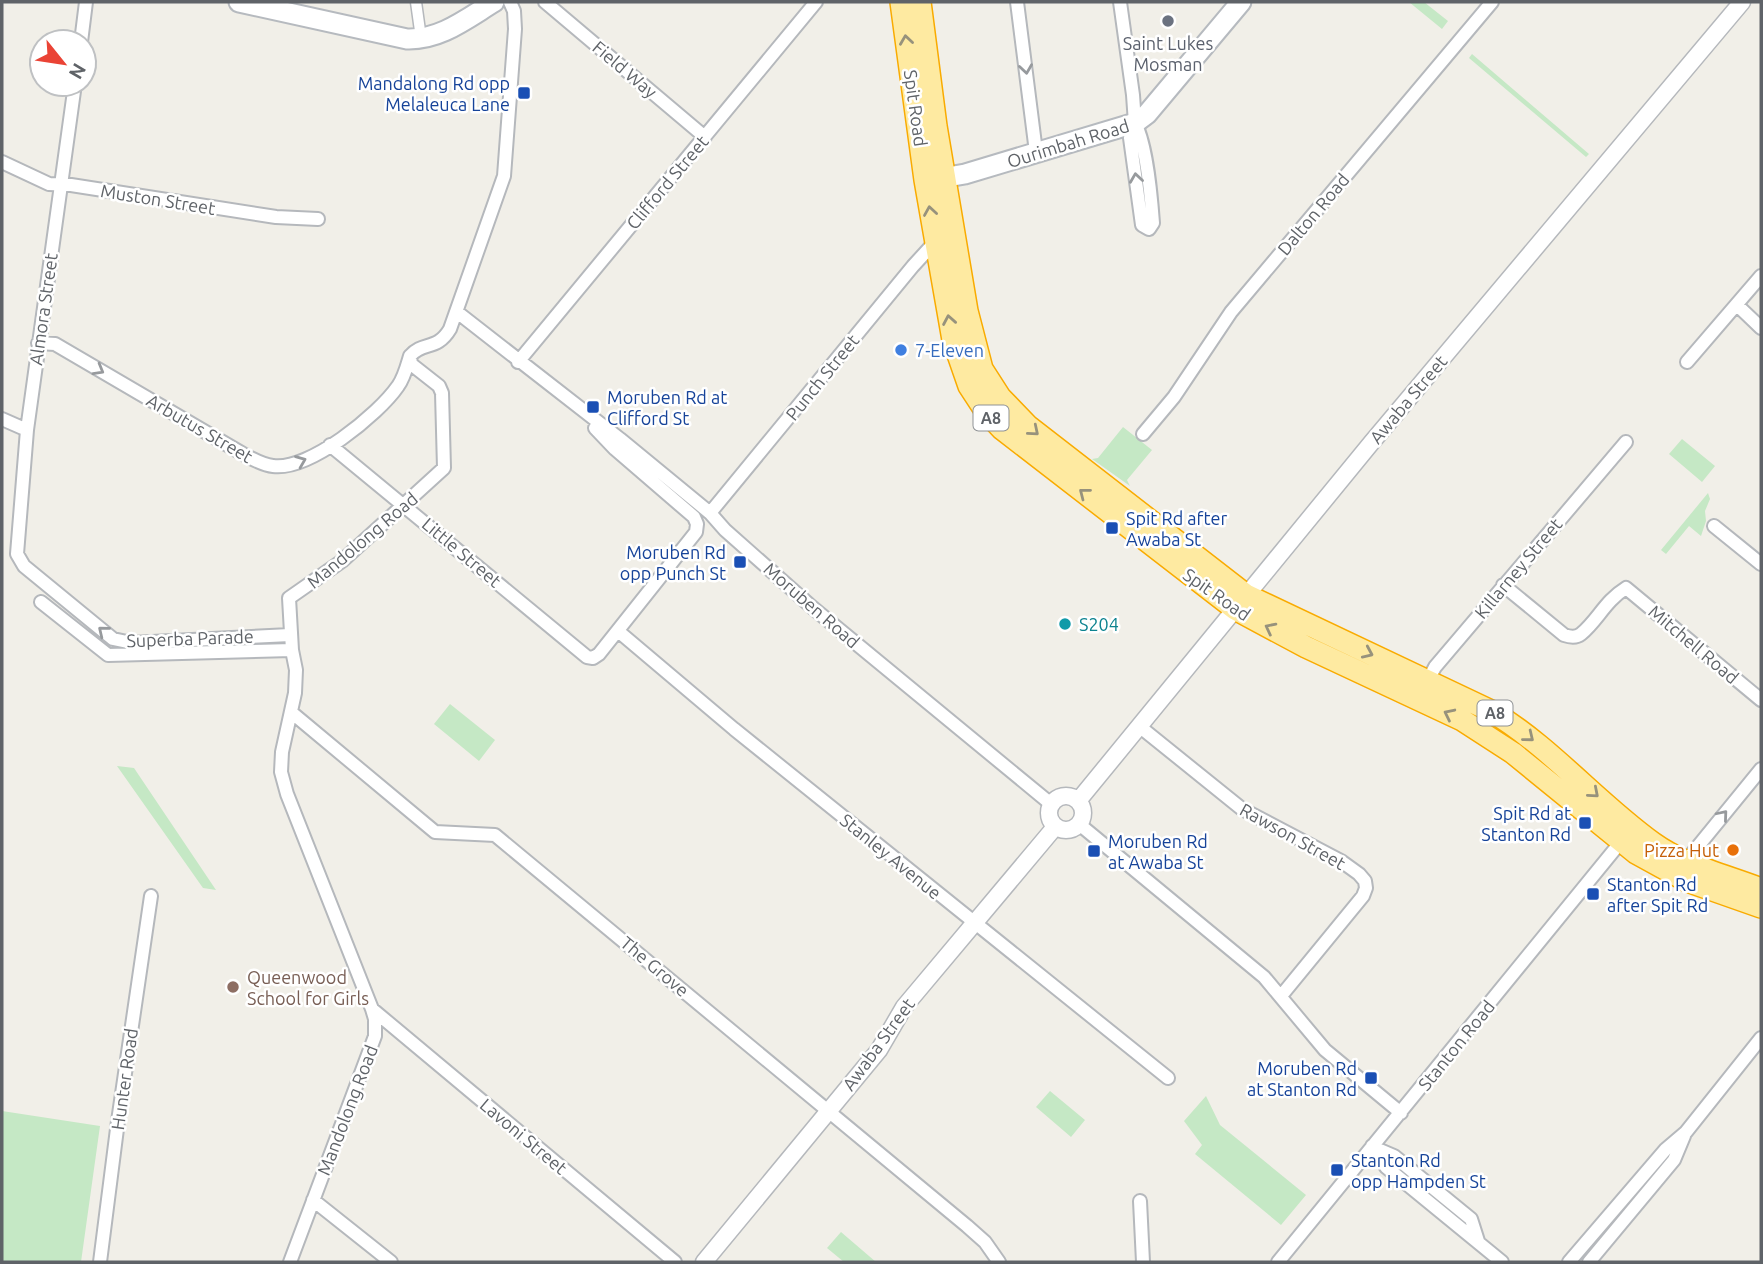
<svg xmlns="http://www.w3.org/2000/svg" width="1763" height="1264" font-family="Ubuntu,sans-serif">
	<rect width="100%" height="100%" fill="#f1efe8"/>
	<path fill="#c5e8c5" d="M1409 2H1424L1448 21 1442 29Z
		M1472 54 1589 154 1586 157 1469 58Z
		M1123 427 1152 450 1127 480 1130 486 1092 459 1098 458Z
		M1682 439 1715 466 1702 482 1669 454Z
		M1708 493 1710 499 1705 511 1706 521 1701 536 1689 526 1666 554 1661 550Z
		M450 704 495 740 479 761 434 724Z
		M117 766 134 768 216 890 203 888Z
		M1050 1091 1085 1120 1071 1137 1036 1107Z
		M1206 1096 1220 1125 1306 1195 1281 1225 1195 1154 1202 1145 1184 1121Z
		M2 1111 100 1126 81 1262H2Z
		M841 1232 876 1262H844L827 1248Z"/>
	<g fill="none" stroke-linecap="round" stroke-linejoin="round">
		<g stroke="#b5b8bc" stroke-width="13">
			<path id="pedestrian" d="M416 2 421 38"/>
		</g>
		<g stroke="#b5b8bc" stroke-width="16">
			<path id="minor" d="M545 2 705 137
				M1017 2 1036 152
				M1120 2 1133 95 1135 123 1130 138 1142 225 1149 229 1153 223C1151 196 1147 146 1135 123
				M81 42 86 2
				M75 84 27 430 17 554 24 566 113 639 132 643 290 635
				M2 162 49 184 71 185 276 217 318 219
				M1737 305 1761 328
				M457 312 620 439 710 513 725 530 813 608 1051 804
				M38 343 55 344 243 454C252 459 263 465 273 466 309 471 378 415 398 386 404 378 407 366 410 356
				M410 356C423 341 437 351 450 329L504 176 515 29 514 11 510 2
				M518 362 816 2
				M1687 362 1761 276
				M2 419 27 430
				M1143 434 1174 397 1231 312 1492 2
				M330 445 587 657 593 658 599 654 696 532 697 524 694 517 615 449 595 428
				M710 513 913 266 935 242
				M1714 526 1761 564
				M1503 585 1564 635C1570 637 1576 638 1581 634 1598 620 1605 601 1626 588L1761 700
				M41 602 108 655 292 650
				M618 631 734 729 1168 1078
				M1426 684 1435 667 1626 442
				M291 712 435 832 495 835 967 1226 985 1242 999 1262
				M1139 726 1242 809 1341 861 1359 874 1365 881 1366 888 1363 896 1281 996
				M1079 824 1264 977 1325 1050 1401 1113
				M1686 861 1761 769
				M372 1009 675 1262
				M1372 1146 1386 1167 1502 1262
				M1373 1147 1394 1156 1471 1219 1478 1241
				M313 1200 391 1262
				M1140 1201 1143 1262
				M100 1262 118 1121 151 896
				M290 1262 375 1036V1019L372 1009 287 794 281 772 282 752 295 693 296 670 292 650 289 598 342 561 444 468 442 393 439 386 411 364 410 356
				M1278 1262 1624 838
				M1569 1262 1666 1149 1686 1132 1761 1038
				M1589 1262 1674 1160 1684 1136"/>
		</g>
		<g stroke="#b5b8bc" stroke-width="19">
			<path id="tertiary" d="M1049 813a17 17 0 1 1 34 0a17 17 0 1 1-34 0Z
				M1078 801 1372 442 1742 2
				M704 1262 879 1050 904 1007 1055 827"/>
		</g>
		<g stroke="#b6babf" stroke-width="23">
			<path id="secondary" d="M239 2 407 39C440 40 466 19 494 2
				M930 180 965 174 1135 123 1147 114 1241 2"/>
		</g>
		<g stroke="#f9ab00" stroke-width="24">
			<path id="trunk" d="M901 2 925 180 953 340 969 386 986 412 1002 429 1235 609 1306 647 1462 720 1513 753 1636 853 1687 881 1761 907
				M920 2 936 126 967 311 982 369 1000 397 1028 426 1246 595 1491 711C1551 747 1596 802 1653 843 1685 866 1725 875 1761 889"/>
		</g>
		<use href="#pedestrian" stroke="#fff" stroke-width="10"/>
		<use href="#minor" stroke="#fff" stroke-width="12"/>
		<use href="#tertiary" stroke="#fff" stroke-width="16"/>
		<use href="#secondary" stroke="#fff" stroke-width="19"/>
		<use href="#trunk" stroke="#feeaa1" stroke-width="21"/>
	</g>
	<defs><path id="oneway-chevron" d="M-2-3.5L2.5 0L-2 3.5" fill="none" stroke-width="1.6" stroke-linecap="round" stroke-linejoin="round" transform="scale(1.75)"/></defs>
	<g stroke="#97927c">
		<use href="#oneway-chevron" transform="translate(906 40) rotate(-98)"/>
		<use href="#oneway-chevron" transform="translate(930 211) rotate(-99)"/>
		<use href="#oneway-chevron" transform="translate(949 320) rotate(-100)"/>
		<use href="#oneway-chevron" transform="translate(1034 431) rotate(40)"/>
		<use href="#oneway-chevron" transform="translate(1084 493) rotate(-142)"/>
		<use href="#oneway-chevron" transform="translate(1270 628) rotate(-153)"/>
		<use href="#oneway-chevron" transform="translate(1368 653) rotate(24)"/>
		<use href="#oneway-chevron" transform="translate(1449 714) rotate(-154)"/>
		<use href="#oneway-chevron" transform="translate(1529 737) rotate(39)"/>
		<use href="#oneway-chevron" transform="translate(1594 793) rotate(41)"/>
	</g>
	<g stroke="#979a9d">
		<use href="#oneway-chevron" transform="translate(1026 69) rotate(82)"/>
		<use href="#oneway-chevron" transform="translate(1136 178) rotate(-98)"/>
		<use href="#oneway-chevron" transform="translate(99 370) rotate(30)"/>
		<use href="#oneway-chevron" transform="translate(301 461) rotate(-22)"/>
		<use href="#oneway-chevron" transform="translate(103 631) rotate(-141)"/>
		<use href="#oneway-chevron" transform="translate(1723 815) rotate(-50)"/>
	</g>
	<circle fill="#6b7280" stroke="#fff" stroke-width="2.5" cx="1168" cy="21" r="7"/>
	<g fill="#1a4fb4" stroke="#fff" stroke-width="2.5">
		<rect x="517" y="86" width="14" height="14" rx="3.5"/>
		<rect x="586" y="400" width="14" height="14" rx="3.5"/>
		<rect x="1105" y="521" width="14" height="14" rx="3.5"/>
		<rect x="733" y="555" width="14" height="14" rx="3.5"/>
		<rect x="1578" y="816" width="14" height="14" rx="3.5"/>
		<rect x="1087" y="844" width="14" height="14" rx="3.5"/>
		<rect x="1586" y="887" width="14" height="14" rx="3.5"/>
		<rect x="1364" y="1071" width="14" height="14" rx="3.5"/>
		<rect x="1330" y="1163" width="14" height="14" rx="3.5"/>
	</g>
	<circle fill="#3f7fe0" stroke="#fff" stroke-width="2.5" cx="901" cy="350" r="7"/>
	<circle fill="#0f9aa8" stroke="#fff" stroke-width="2.5" cx="1065" cy="624" r="7"/>
	<circle fill="#e8710a" stroke="#fff" stroke-width="2.5" cx="1733" cy="850" r="7"/>
	<circle fill="#8d6e63" stroke="#fff" stroke-width="2.5" cx="233" cy="987" r="7"/>
	<g text-anchor="middle" dominant-baseline="central" stroke-width="5" stroke-linejoin="round" paint-order="stroke">
		<g fill="#fff" stroke="#8f9295" stroke-width="2">
			<rect x="973.5" y="405.5" width="35" height="25" rx="5"/>
			<rect x="1477.5" y="700.5" width="35" height="25" rx="5"/>
		</g>
		<g font-size="16" font-weight="bold" fill="#5f6368">
			<text x="991" y="418">A8</text>
			<text x="1495" y="713">A8</text>
		</g>
		<g font-size="18" fill="#5b616d" stroke="#fff">
			<text x="1168" y="43">Saint Lukes<tspan x="1168" dy="21">Mosman</tspan></text>
		</g>
		<g font-size="18" fill="#5f6368" stroke="#fff">
			<text transform="translate(625 69) rotate(40)">Field Way</text>
			<text transform="translate(916 108) rotate(82)">Spit Road</text>
			<text transform="translate(1068 143) rotate(-17)">Ourimbah Road</text>
			<text transform="translate(667 182) rotate(-50)">Clifford Street</text>
			<text transform="translate(158 199) rotate(9)">Muston Street</text>
			<text transform="translate(1313 214) rotate(-50)">Dalton Road</text>
			<text transform="translate(43 309) rotate(-82)">Almora Street</text>
			<text transform="translate(822 377) rotate(-51)">Punch Street</text>
			<text transform="translate(1408 399) rotate(-50)">Awaba Street</text>
			<text transform="translate(200 428) rotate(30)">Arbutus Street</text>
			<text transform="translate(362 540) rotate(-40)">Mandolong Road</text>
			<text transform="translate(462 552) rotate(40)">Little Street</text>
			<text transform="translate(1518 568) rotate(-50)">Killarney Street</text>
			<text transform="translate(1217 594) rotate(35)">Spit Road</text>
			<text transform="translate(812 605) rotate(41)">Moruben Road</text>
			<text transform="translate(190 638) rotate(-2)">Superba Parade</text>
			<text transform="translate(1694 644) rotate(40)">Mitchell Road</text>
			<text transform="translate(1293 836) rotate(29)">Rawson Street</text>
			<text transform="translate(891 856) rotate(39)">Stanley Avenue</text>
			<text transform="translate(655 966) rotate(40)">The Grove</text>
			<text transform="translate(878 1044) rotate(-54)">Awaba Street</text>
			<text transform="translate(1456 1045) rotate(-51)">Stanton Road</text>
			<text transform="translate(124 1079) rotate(-82)">Hunter Road</text>
			<text transform="translate(347 1110) rotate(-69)">Mandolong Road</text>
			<text transform="translate(524 1136) rotate(40)">Lavoni Street</text>
		</g>
		<g font-size="18" fill="#164399" stroke="#fff" text-anchor="start">
			<text x="510" y="83" text-anchor="end">Mandalong Rd opp<tspan x="510" dy="21">Melaleuca Lane</tspan></text>
			<text x="607" y="397">Moruben Rd at<tspan x="607" dy="21">Clifford St</tspan></text>
			<text x="1126" y="518">Spit Rd after<tspan x="1126" dy="21">Awaba St</tspan></text>
			<text x="726" y="552" text-anchor="end">Moruben Rd<tspan x="726" dy="21">opp Punch St</tspan></text>
			<text x="1571" y="813" text-anchor="end">Spit Rd at<tspan x="1571" dy="21">Stanton Rd</tspan></text>
			<text x="1108" y="841">Moruben Rd<tspan x="1108" dy="21">at Awaba St</tspan></text>
			<text x="1607" y="884">Stanton Rd<tspan x="1607" dy="21">after Spit Rd</tspan></text>
			<text x="1357" y="1068" text-anchor="end">Moruben Rd<tspan x="1357" dy="21">at Stanton Rd</tspan></text>
			<text x="1351" y="1160">Stanton Rd<tspan x="1351" dy="21">opp Hampden St</tspan></text>
		</g>
		<g font-size="18" fill="#366cbe" stroke="#fff" text-anchor="start">
			<text x="915" y="350">7-Eleven</text>
		</g>
		<g font-size="18" fill="#0d838f" stroke="#fff" text-anchor="start">
			<text x="1079" y="624">S204</text>
		</g>
		<g font-size="18" fill="#c56008" stroke="#fff" text-anchor="end">
			<text x="1719" y="850">Pizza Hut</text>
		</g>
		<g font-size="18" fill="#785e54" stroke="#fff" text-anchor="start">
			<text x="247" y="977">Queenwood<tspan x="247" dy="21">School for Girls</tspan></text>
		</g>
	</g>
	<rect width="1763" height="1264" fill="none" stroke="#5f6368" stroke-width="7"/>
	<g transform="translate(63 63) rotate(120)"><circle r="33" fill="#ffffff" stroke="#bfc1c3" stroke-width="2"/>
	<path d="M0-5L12 26L0 18L-12 26Z" fill="#ea4335"/>
	<text y="-10" font-size="19" font-weight="bold" text-anchor="middle" fill="#5f6368">N</text>
	</g>
</svg>
